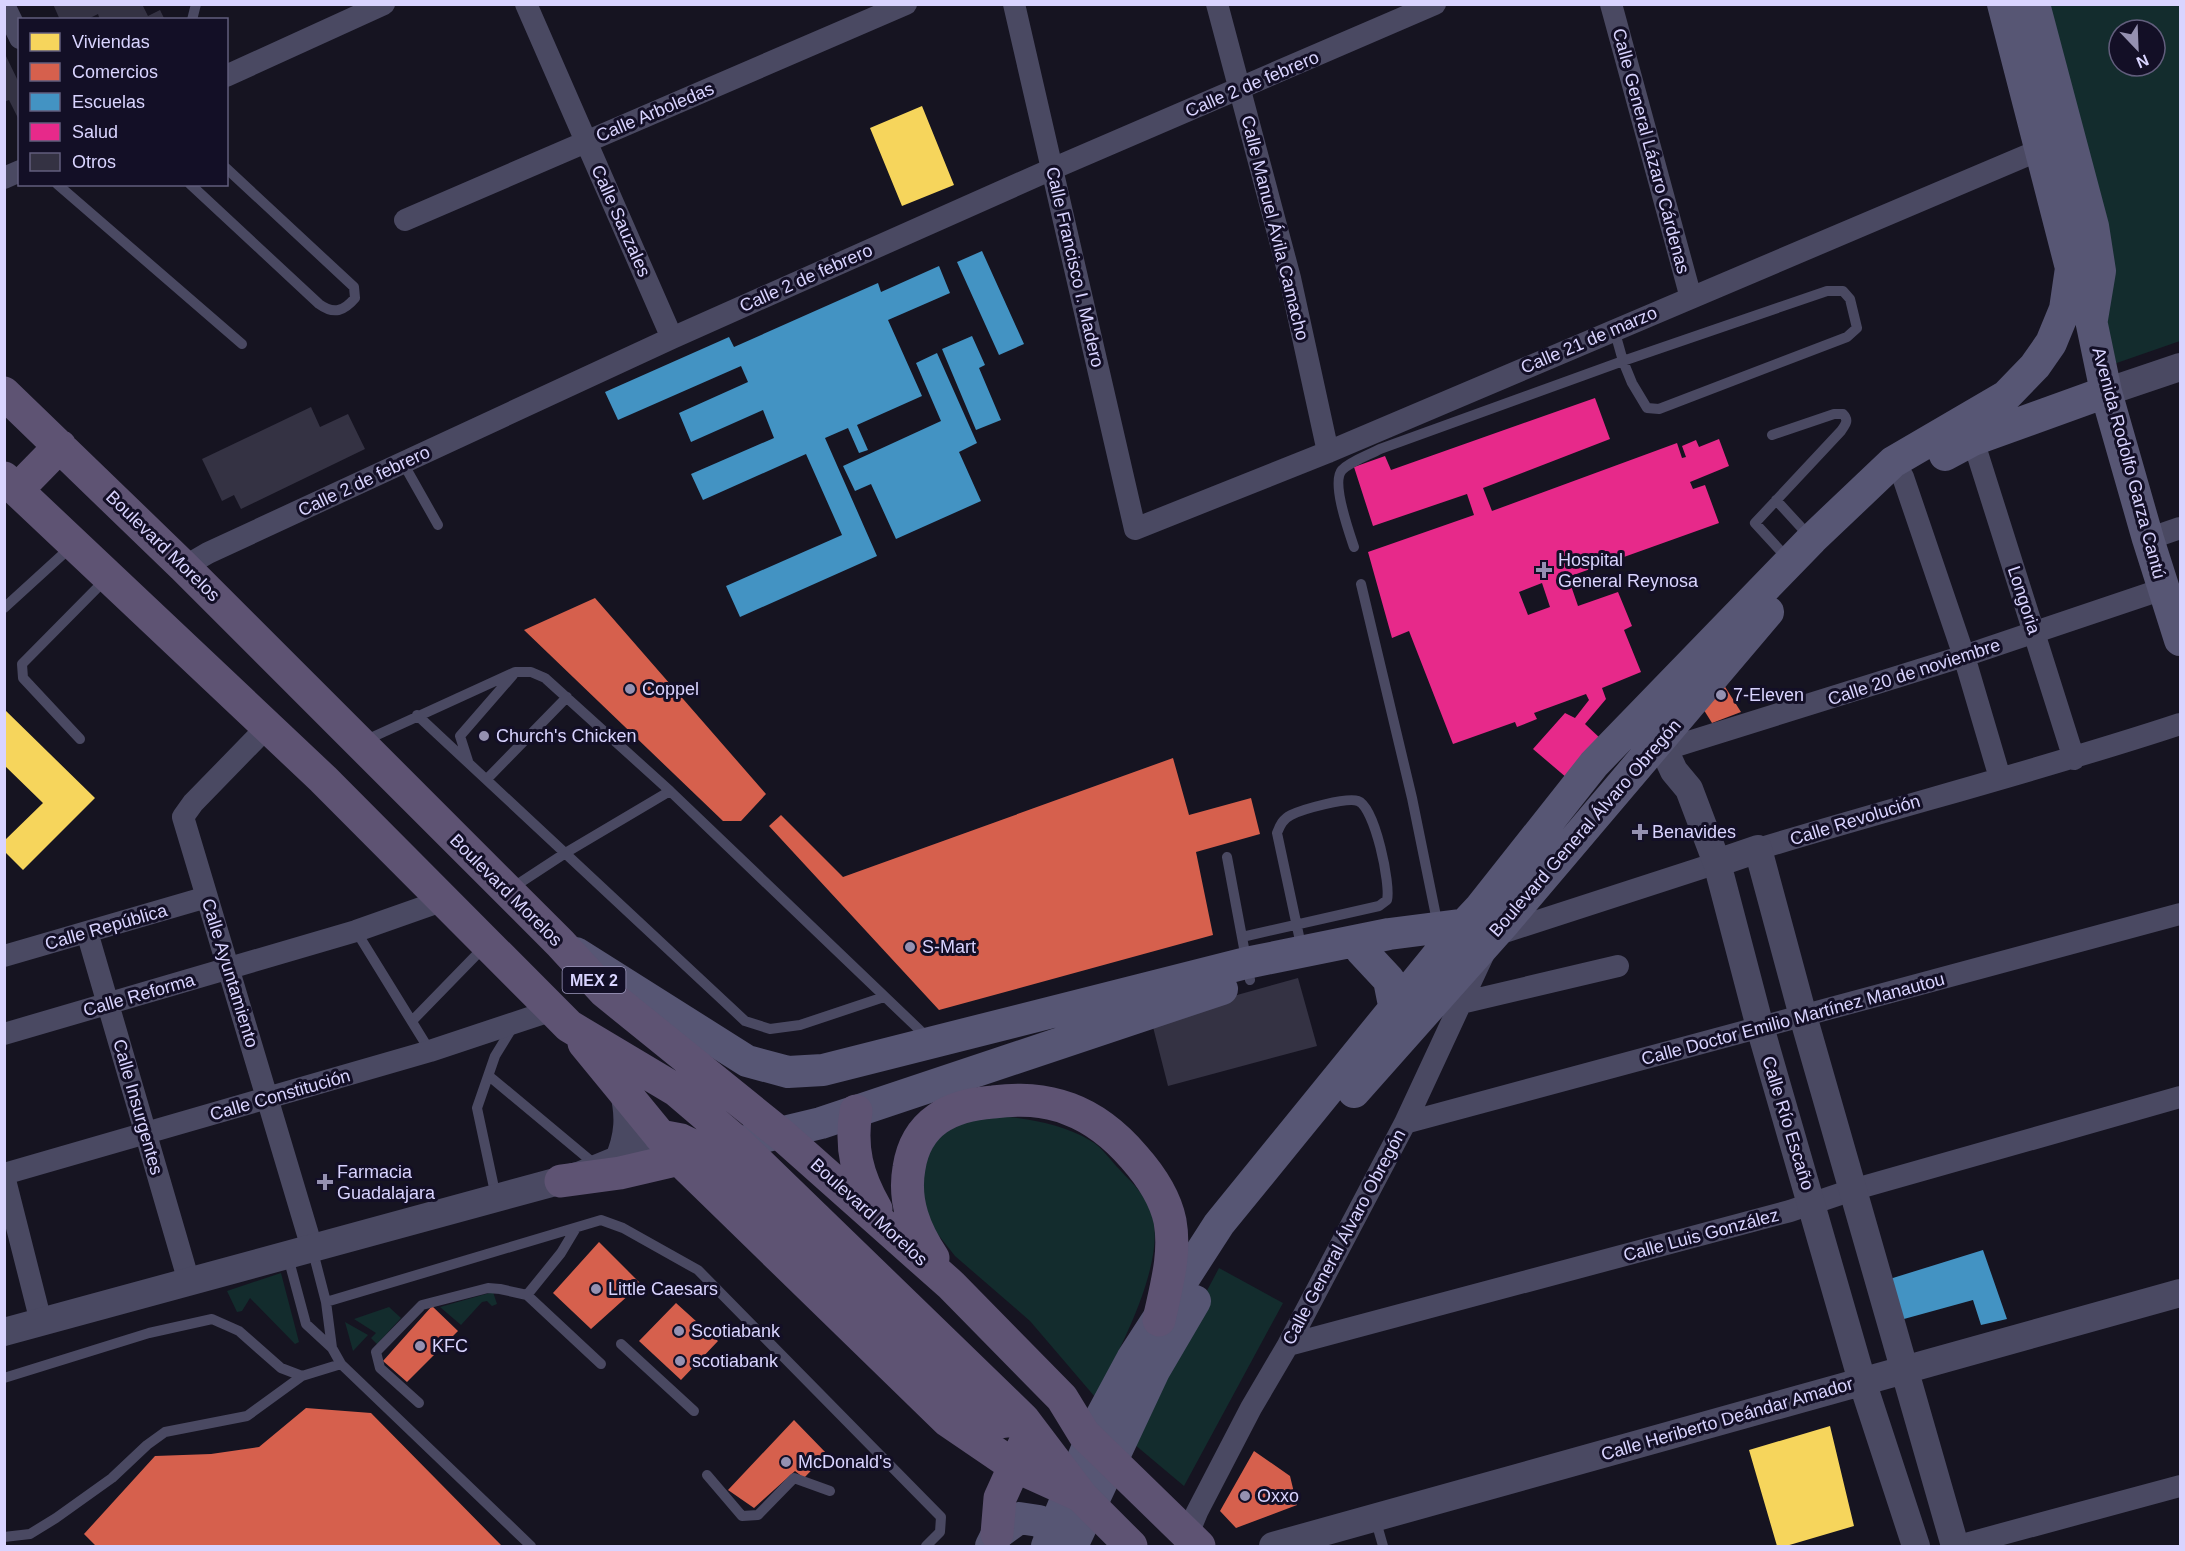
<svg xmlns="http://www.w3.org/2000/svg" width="2185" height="1551" font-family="Arial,sans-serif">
	<rect width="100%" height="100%" fill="#161421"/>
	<path fill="#132c2d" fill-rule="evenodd" d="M2032 5H2180V341L2108 366ZM2119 30H2155V66H2119Z
		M982 1114C1020 1118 1058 1121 1091 1141 1102 1147 1111 1161 1120 1170 1133 1184 1146 1195 1152 1214 1167 1263 1118 1353 1095 1397L1030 1321 955 1256 917 1208 925 1155 939 1135Z
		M1219 1268 1283 1303 1184 1486 1128 1439Z
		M281 1273 299 1342 295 1344 250 1298 242 1311 237 1312 227 1291Z
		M493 1292 497 1304 492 1306 487 1301 482 1302 461 1325 440 1307Z
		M389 1307 401 1318 377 1344 371 1338 376 1333 354 1319Z
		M345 1322 368 1335 353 1351Z"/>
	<path fill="#f6d55c" d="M922 106 954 185 902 206 870 128Z
		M4 709 95 798 23 870 4 851V841L43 803 4 765Z
		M1830 1426 1854 1526 1786 1546H1777L1749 1450Z"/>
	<path fill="#d6604d" d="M595 598 766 794 741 821H723L524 630Z
		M1722 682 1741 712 1712 723 1702 707Z
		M1173 758 1189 815 1251 798 1260 834 1196 852 1213 935 939 1010 769 826 781 815 843 877Z
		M599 1242 641 1284 591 1329 553 1293Z
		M676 1303 718 1341 681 1380 639 1341Z
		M432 1306 458 1331 407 1382 383 1361Z
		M306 1408 371 1413 502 1546H96L84 1534 155 1456 211 1454 259 1447Z
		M794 1420 827 1454 804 1478 795 1471 754 1508 728 1490Z
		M1254 1451 1290 1476 1297 1505 1236 1528 1220 1511Z"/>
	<path fill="#4393c3" d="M982 251 1024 344 999 355 957 262Z
		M939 266 950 293 888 320 922 396 857 425 868 450 859 453 848 428 825 438 877 556 740 617 726 586 842 535 806 454 703 500 691 474 774 438 763 410 691 442 679 413 748 382 741 366 618 420 605 392 729 337 734 347 878 283 881 292Z
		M972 336 985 365 979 368 1001 420 976 430 942 349Z
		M937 353 977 443 959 452 981 501 896 539 871 484 855 491 843 466 941 421 916 363Z
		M1983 1250 2007 1319 1981 1325 1973 1300 1893 1322 1880 1282Z"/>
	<path fill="#e7298a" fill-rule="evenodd" d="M1595 398 1610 439 1483 488 1492 511 1677 443 1682 458 1686 457 1682 446 1696 440 1699 447 1719 439 1729 466 1690 482 1693 489 1705 485 1719 523 1568 577 1578 606 1618 592 1632 626 1624 630 1641 672 1602 688 1606 699 1585 724 1602 740 1567 778 1533 749 1565 713 1575 718 1589 700 1586 694 1534 713 1537 719 1517 727 1515 722 1453 744 1409 631 1392 638 1368 552 1474 515 1467 494 1373 526 1354 467 1385 456 1391 470ZM1542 583 1550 607 1528 615 1519 592Z"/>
	<path fill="#343243" d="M53 4H142L148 16 160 10 165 20H100L98 14 86 20H60Z
		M4 52 20 85V122L9 100 4 102Z
		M311 407 320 427 348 414 365 449 241 509 234 495 222 501 202 459Z
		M1298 978 1317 1046 1168 1086 1151 1019Z"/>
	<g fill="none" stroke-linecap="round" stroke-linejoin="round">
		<path stroke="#4a4962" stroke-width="10" d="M192 20 196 4
			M57 184 242 344
			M190 184 319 304C334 315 344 311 355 298L354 287 226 168
			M1827 291H1843L1850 299 1857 328 1847 337 1659 409 1647 408 1632 383 1623 361Z
			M1772 435 1834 414H1843C1849 420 1846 424 1841 431L1755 523 1788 559
			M403 463 438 525
			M1776 500 1810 537
			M1354 547C1349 532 1331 482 1342 470 1351 461 1369 455 1380 449L1623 361 1614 329
			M1361 584 1412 798 1438 926
			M4 608 72 546
			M417 715 745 1021 770 1029 800 1025 884 997
			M80 739 23 678 22 664 106 579
			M364 741 515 672H531L545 678 670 791
			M468 761 460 736 513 675
			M487 779 567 697
			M1227 857 1250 980
			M512 888 567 852 670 791 928 1038
			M356 931 430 1051
			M1242 937 1379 906 1387 900C1391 885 1375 807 1358 801 1347 797 1303 809 1291 815 1283 819 1280 825 1277 833L1302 950
			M412 1021 485 946
			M489 1076 597 1166
			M496 1197 477 1108 495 1056 514 1025
			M312 1248 326 1302 332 1348
			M288 1257 306 1324 332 1348 341 1364 531 1546
			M527 1295 561 1253 576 1228
			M326 1302 601 1220 623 1228 698 1270 941 1517 940 1532 926 1546
			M621 1344 694 1411
			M4 1378 149 1333 212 1319 239 1331 281 1368 302 1376
			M419 1403 380 1368 376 1352 422 1305 488 1288 500 1289 527 1295 601 1364
			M707 1475 742 1516 758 1515 794 1478 830 1491
			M1375 1518 1383 1546
			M4 1537 30 1534 56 1518 112 1478 147 1445 165 1432 247 1416 302 1376 341 1364"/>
		<path stroke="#4a4962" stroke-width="22" d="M526 4 672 338
			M1014 4 1135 529 1328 452 2042 149
			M1217 4 1290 278 1328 452
			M1611 4 1691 298
			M4 5 20 38
			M226 76 384 4
			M4 178 20 171
			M405 220 906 4
			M1973 440 2074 759
			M1893 462 1903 477 1964 656 2000 778
			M2148 539 2180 528
			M184 567 208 553 672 338 1052 169 1435 4
			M268 726 193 803 183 817 312 1248
			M1663 750 1964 656 2163 589
			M1758 849C1899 806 2041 770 2180 724
			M87 932 189 1282
			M4 956 207 897
			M1461 1003 1618 966
			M4 1034 356 931 444 900
			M1405 1123 2180 914
			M4 1174 430 1051 553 1010
			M4 1176 41 1322
			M1288 1345 1790 1211 1852 1190 2180 1097
			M1188 1534 1197 1512 1251 1408 1288 1345 1405 1123 1492 936 1717 863
			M1958 1546 2180 1486"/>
		<path stroke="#4a4962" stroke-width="28" d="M2106 392 2180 367
			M1639 734 1660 741 1674 771 1689 789 1717 863 1760 1027 1862 1381 1916 1546
			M1717 863 1758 849 1803 1016 1955 1546
			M618 1161C629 1136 630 1115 623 1089
			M4 1332 581 1175 637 1152 660 1136
			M1273 1546 2180 1293"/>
		<path stroke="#575674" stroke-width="32" d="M2003 4 2071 268 2091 320 2106 392 2148 539 2180 640
			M2034 4 2093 226 2100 271 2092 319
			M1945 455 1973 440 2106 392
			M1361 950 1389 980 1395 1010
			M576 953 747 1061 788 1072 823 1070 1246 963 1389 934 1475 923
			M1354 1092 1506 921 1768 612
			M738 1143 821 1123 1222 989
			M991 1546 997 1534 1019 1518 1039 1521 1071 1544
			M1047 1546 1097 1424 1132 1359 1219 1224 1450 940 1480 908 1594 764 1812 539 1893 462 2006 396 2035 366 2051 343 2065 309 2071 268
			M1072 1546 1154 1371 1195 1301"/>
		<path stroke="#5e5373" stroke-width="33" d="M4 393 184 567 560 943 605 992 782 1135 951 1285 1062 1398 1084 1434 1199 1546
			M4 478 323 779 569 1026 676 1090 738 1143 1023 1419 1082 1497 1131 1546
			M17 490 60 446
			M584 1043 680 1160 947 1420 1013 1465 1077 1494
			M856 1111C850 1148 857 1176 876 1209
			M660 1136 681 1140 708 1153 986 1415 1000 1422 1015 1420
			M561 1181 620 1173 697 1155
			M933 1258C915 1231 903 1202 909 1168 916 1122 950 1105 993 1102 1020 1099 1043 1099 1069 1109 1096 1119 1116 1136 1134 1157 1150 1175 1165 1197 1170 1221 1176 1254 1166 1287 1159 1320
			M997 1534 1000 1498 1024 1445"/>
	</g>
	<g fill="#9591b1" stroke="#130f26" stroke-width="2">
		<path d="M1541 561h6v6h6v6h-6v6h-6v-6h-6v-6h6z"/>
		<circle cx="630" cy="689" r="6"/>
		<circle cx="1721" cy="695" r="6"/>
		<circle cx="484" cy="736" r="6"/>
		<path d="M1637 823h6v6h6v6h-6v6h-6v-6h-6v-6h6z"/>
		<circle cx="910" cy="947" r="6"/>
		<path d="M322 1173h6v6h6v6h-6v6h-6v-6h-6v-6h6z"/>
		<circle cx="596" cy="1289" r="6"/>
		<circle cx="679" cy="1331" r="6"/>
		<circle cx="420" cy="1346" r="6"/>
		<circle cx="680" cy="1361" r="6"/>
		<circle cx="786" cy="1462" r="6"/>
		<circle cx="1245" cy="1496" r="6"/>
	</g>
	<g text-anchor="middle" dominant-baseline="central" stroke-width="6" stroke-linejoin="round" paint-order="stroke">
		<rect fill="#130f26" stroke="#9e99be" stroke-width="1.5" x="562.5" y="967" width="63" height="26" rx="4.5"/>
		<g font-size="16" font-weight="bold" fill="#d9d4ff">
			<text x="594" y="980">MEX 2</text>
		</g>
		<g font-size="18" fill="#d9d4ff" stroke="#130f26">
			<text transform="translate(1252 84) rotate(-23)">Calle 2 de febrero</text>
			<text transform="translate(655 112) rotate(-23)">Calle Arboledas</text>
			<text transform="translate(1651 151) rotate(75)">Calle General Lázaro Cárdenas</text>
			<text transform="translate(621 221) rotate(66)">Calle Sauzales</text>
			<text transform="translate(1275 228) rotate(76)">Calle Manuel Ávila Camacho</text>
			<text transform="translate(1075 267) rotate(77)">Calle Francisco I. Madero</text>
			<text transform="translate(806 278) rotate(-24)">Calle 2 de febrero</text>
			<text transform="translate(1589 340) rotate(-23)">Calle 21 de marzo</text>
			<text transform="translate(2129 463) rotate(75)">Avenida Rodolfo Garza Cantú</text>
			<text transform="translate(364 481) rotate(-25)">Calle 2 de febrero</text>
			<text transform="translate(163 546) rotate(44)">Boulevard Morelos</text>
			<text transform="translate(2024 600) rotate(72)">Longoria</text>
			<text transform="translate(1914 672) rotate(-18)">Calle 20 de noviembre</text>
			<text transform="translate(1855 820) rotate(-17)">Calle Revolución</text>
			<text transform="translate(1585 828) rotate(-49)">Boulevard General Álvaro Obregón</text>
			<text transform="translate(506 890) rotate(45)">Boulevard Morelos</text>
			<text transform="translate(106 927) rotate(-16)">Calle República</text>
			<text transform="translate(230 973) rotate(73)">Calle Ayuntamiento</text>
			<text transform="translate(139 995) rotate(-16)">Calle Reforma</text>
			<text transform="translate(1793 1019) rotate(-15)">Calle Doctor Emilio Martínez Manautou</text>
			<text transform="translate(280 1095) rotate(-16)">Calle Constitución</text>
			<text transform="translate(138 1107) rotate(74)">Calle Insurgentes</text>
			<text transform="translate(1788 1123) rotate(73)">Calle Río Escaño</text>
			<text transform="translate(869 1212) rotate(42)">Boulevard Morelos</text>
			<text transform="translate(1701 1235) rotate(-15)">Calle Luis González</text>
			<text transform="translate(1344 1237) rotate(-62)">Calle General Álvaro Obregón</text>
			<text transform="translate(1727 1419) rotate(-16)">Calle Heriberto Deándar Amador</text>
		</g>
		<g font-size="18" fill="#d9d4ff" stroke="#130f26" text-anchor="start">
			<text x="1558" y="560">Hospital<tspan x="1558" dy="21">General Reynosa</tspan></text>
			<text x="642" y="689">Coppel</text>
			<text x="1733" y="695">7-Eleven</text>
			<text x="496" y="736">Church's Chicken</text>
			<text x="1652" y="832">Benavides</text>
			<text x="922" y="947">S-Mart</text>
			<text x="337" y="1172">Farmacia<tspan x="337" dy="21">Guadalajara</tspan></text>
			<text x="608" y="1289">Little Caesars</text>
			<text x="691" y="1331">Scotiabank</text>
			<text x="432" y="1346">KFC</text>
			<text x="692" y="1361">scotiabank</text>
			<text x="798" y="1462">McDonald's</text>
			<text x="1257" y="1496">Oxxo</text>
		</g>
	</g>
	<rect width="2185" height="1551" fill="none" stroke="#d9d4ff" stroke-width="12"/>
	<rect x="18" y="18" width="210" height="168" fill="#130f26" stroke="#625e7d" stroke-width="1.5"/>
	<rect x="30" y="33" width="30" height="18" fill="#f6d55c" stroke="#625e7d" stroke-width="1.5"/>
	<text x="72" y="48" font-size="18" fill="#d9d4ff">Viviendas</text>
	<rect x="30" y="63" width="30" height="18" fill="#d6604d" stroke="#625e7d" stroke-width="1.5"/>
	<text x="72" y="78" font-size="18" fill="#d9d4ff">Comercios</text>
	<rect x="30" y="93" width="30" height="18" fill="#4393c3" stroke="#625e7d" stroke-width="1.5"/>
	<text x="72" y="108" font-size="18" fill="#d9d4ff">Escuelas</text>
	<rect x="30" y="123" width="30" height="18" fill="#e7298a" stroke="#625e7d" stroke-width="1.5"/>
	<text x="72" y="138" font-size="18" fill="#d9d4ff">Salud</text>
	<rect x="30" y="153" width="30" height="18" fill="#343243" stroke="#625e7d" stroke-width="1.5"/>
	<text x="72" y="168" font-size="18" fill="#d9d4ff">Otros</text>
	<g transform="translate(2137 48) rotate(157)"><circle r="28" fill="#130f26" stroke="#625e7d" stroke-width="1.5"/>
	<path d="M0-4.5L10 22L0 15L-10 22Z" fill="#9591b1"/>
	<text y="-9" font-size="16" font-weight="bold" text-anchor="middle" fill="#d9d4ff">N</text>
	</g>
</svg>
